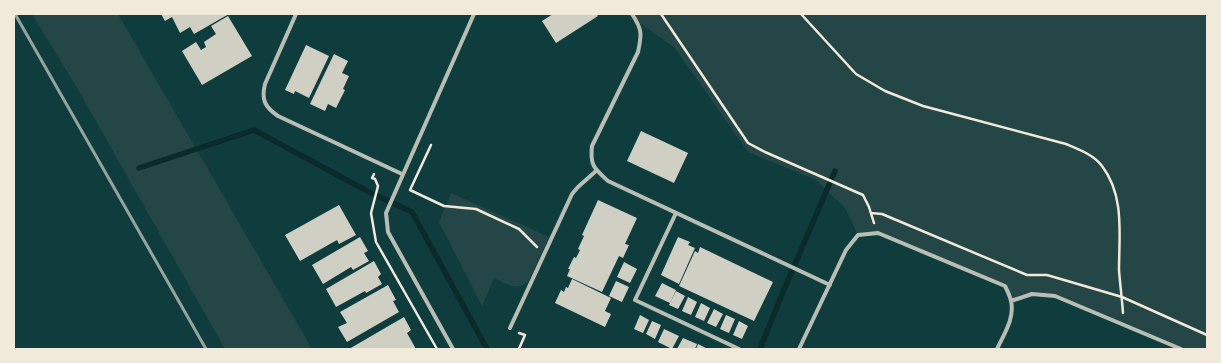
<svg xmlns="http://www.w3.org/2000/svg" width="1221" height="363" font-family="Roboto,sans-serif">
	<rect width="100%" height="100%" fill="#0f3d3e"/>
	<path fill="#244646" d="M32 14H118L312 349H225L76 86Z
		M632 14H1207V349H1181L1055 296 1032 294 1011 301 1005 286 878 233 858 235 845 208 816 180 748 152 675 48 637 21Z
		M451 193 549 237 528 282C515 291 507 284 494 278L482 306 439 222Z"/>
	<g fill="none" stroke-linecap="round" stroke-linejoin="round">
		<path stroke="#0a2a2b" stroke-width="5.5" d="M139 168 254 130 369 192 412 212 487 349
			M760 349 783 292 835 171"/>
	</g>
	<path fill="#cfcfc3" d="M161 14H229L194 34 190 27 180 33 172 17 165 21Z
		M553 14H596L598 16 556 43 542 21Z
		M228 16 252 56 202 85 182 51 196 42 201 50 206 47 204 42 216 34 211 26Z
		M306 45 329 56 309 98 295 91 294 94 285 90Z
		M334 54 348 61 342 73 349 76 343 89 345 90 336 108 328 104 325 111 310 104Z
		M641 131 688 153 674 183 627 161Z
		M598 200 637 218 625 244 629 245 623 258 619 256 602 292 567 276 570 269H568L574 257 576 258 580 250 578 249 584 236 582 235Z
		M339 205 356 235 339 244 337 240 300 261 285 235Z
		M360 237 368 251 364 253 369 261 353 270 351 267 323 284 312 265Z
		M678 237 690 242 688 245 695 248 679 284 661 275Z
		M700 247 773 282 754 321 679 286 695 251 698 253Z
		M374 261 381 274 378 277 382 284 366 293 365 291 336 307 326 289Z
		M624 262 637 269 630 283 617 277Z
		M572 279 611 298 605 311 611 314 605 327 555 303 561 290 564 292 566 287 568 288Z
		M616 281 629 287 622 302 609 296Z
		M662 283 676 290 670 303 655 296Z
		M388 285 396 300 393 301 399 312 347 342 338 327 347 323 340 312Z
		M676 291 685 296 678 309 669 305Z
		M688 297 697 302 691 315 682 311Z
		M701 303 710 308 704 321 695 317Z
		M714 309 723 314 716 327 707 323Z
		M640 315 649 320 643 333 634 329Z
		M726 315 735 319 729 333 720 329Z
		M404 317 411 330 407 333 416 349H349Z
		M652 321 661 325 655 339 646 334Z
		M739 321 748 326 742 339 733 335Z
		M664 329 679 336 672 349 658 342Z
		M683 338 697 344 695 349H677Z
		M698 344 708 349H696Z"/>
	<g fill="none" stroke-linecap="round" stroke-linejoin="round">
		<path stroke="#f1e9da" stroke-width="2.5" d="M661 14 748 143 765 152 863 195 869 207 874 223
			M801 14 856 74 885 91 923 106 1066 144C1078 149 1094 155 1102 166 1125 196 1119 235 1119 270 1120 284 1122 298 1123 313
			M431 145 410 190 444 206 476 209 519 229 537 247
			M374 174 372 178 375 179 378 186 371 213 376 242 437 349
			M871 213 882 214 1027 275H1047L1122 297 1207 335
			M519 333 525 335 519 349"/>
		<path stroke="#b8beb3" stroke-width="4" d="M296 14 265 84C261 100 265 107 278 116L402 174
			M632 14C642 29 642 34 638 52L592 146C590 166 594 168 608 181L830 285
			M676 213 635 300 739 349
			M1011 301 1032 294 1055 296 1181 349
			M510 328 572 194 578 187 596 171
			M453 349 388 232 386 213 474 14
			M799 349 846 250 858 235 878 233 1005 286C1007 290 1010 296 1011 301 1015 318 1004 334 997 349"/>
		<path stroke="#97a49c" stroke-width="3" d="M15 14 206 349"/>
	</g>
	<rect width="1221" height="363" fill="none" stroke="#f1e9da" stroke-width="30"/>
</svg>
